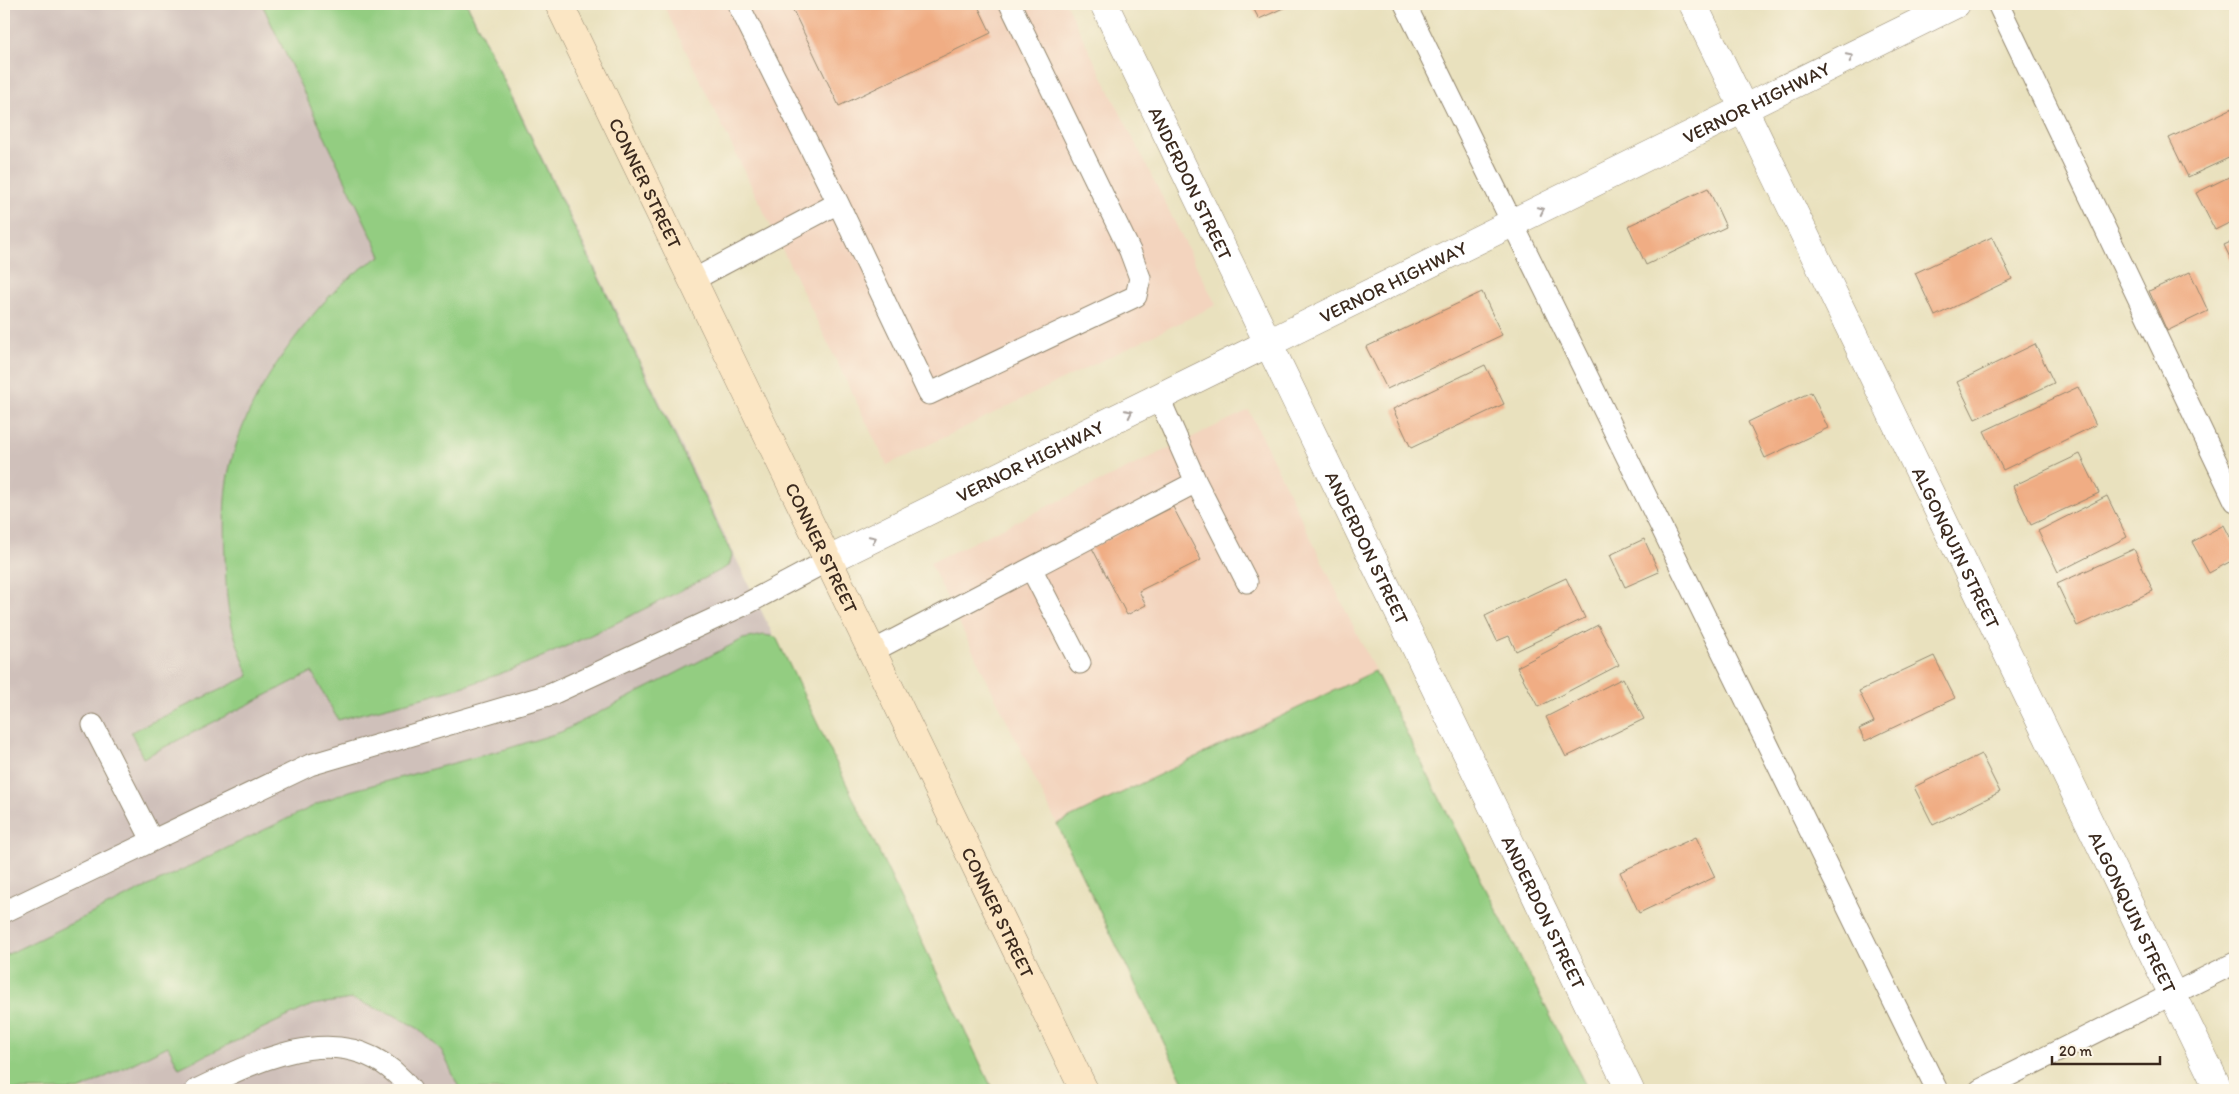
<svg xmlns="http://www.w3.org/2000/svg" width="2239" height="1094" font-family="Itim,sans-serif">
	<rect width="100%" height="100%" fill="#fcf5e5"/>
	<filter id="ink" filterUnits="userSpaceOnUse"><feTurbulence type="fractalNoise" baseFrequency=".02" numOctaves="2"/><feDisplacementMap in="SourceGraphic" scale="10" xChannelSelector="R" yChannelSelector="G"/><feConvolveMatrix kernelMatrix="1 2 1 2 8 2 1 2 1" color-interpolation-filters="sRGB"/></filter>
	<filter id="wash" filterUnits="userSpaceOnUse"><feTurbulence type="fractalNoise" baseFrequency=".0096" numOctaves="4" result="noise"/><feDisplacementMap in="SourceGraphic" scale="20" xChannelSelector="R" yChannelSelector="G"/><feGaussianBlur stdDeviation="1.12" result="paint"/><feColorMatrix in="noise" values="0 0 0 0 0 0 0 0 0 0 0 0 0 0 0 0 0 1.4 0 .05"/><feComposite in="paint" operator="in"/></filter>
	<g filter="url(#wash)">
		<rect width="100%" height="100%" fill="#e9e1be"/>
		<path fill="#f3d4be" d="M663 4H1066L1216 305 887 465Z
			M1249 410 1375 671 1057 824 930 563Z"/>
		<path fill="#cfc0ba" d="M4 4H468L993 1090H4Z"/>
		<path fill="#93cd81" stroke="#677c50" d="M262 4H467L732 555 729 566C646 608 562 653 474 683 429 698 383 707 338 720L312 672 143 758 131 732 249 676C243 659 236 643 232 626 226 604 226 581 225 558 224 532 223 501 228 475 239 421 268 372 301 330 323 301 348 274 381 256Z
			M764 635 776 637 993 1090H460L442 1051 419 1029 394 1015 352 999 312 1005 179 1068 168 1046 79 1090H4V956L326 800 350 791 506 749 561 732 743 639Z
			M1375 671 1588 1090H1187L1057 824Z"/>
		<g id="blocks">
			<path fill="#f0ad84" d="M771 4H977L991 33 839 106 790 4 779 10Z
				M1251 4H1292L1259 19Z
				M2235 107V155L2188 177 2169 138Z
				M2235 174V220L2215 230 2196 193Z
				M1708 188 1726 227 1646 265 1628 226Z
				M1992 237 2012 279 1935 316 1915 273Z
				M2235 240V268L2224 245Z
				M2190 272 2208 311 2167 331 2149 291Z
				M1482 292 1502 335 1387 389 1366 347Z
				M2035 344 2054 383 1975 419 1957 382Z
				M1485 365 1504 404 1411 448 1393 409Z
				M2078 387 2096 425 2003 470 1984 431Z
				M1811 392 1828 428 1765 458 1748 422Z
				M2080 454 2099 493 2031 525 2013 486Z
				M2107 496 2127 537 2058 572 2038 531Z
				M1173 507 1201 560 1139 591 1146 605 1127 615 1092 548Z
				M2224 525 2235 547V559L2209 573 2192 542Z
				M1644 539 1659 572 1625 587 1610 555Z
				M2134 549 2153 591 2077 626 2057 584Z
				M1566 578 1585 618 1516 651 1509 636 1497 641 1485 616Z
				M1598 625 1619 665 1538 707 1517 667Z
				M1934 656 1955 698 1865 741 1859 729 1874 722 1859 691Z
				M1623 678 1644 719 1566 757 1546 717Z
				M1981 754 2000 792 1933 825 1914 787Z
				M1696 837 1715 877 1639 913 1620 872Z"/>
		</g>
	</g>
	<g filter="url(#ink)">
		<use href="#blocks" fill-opacity="0" stroke="#92866e" stroke-width="1"/>
		<g fill="none" stroke-linecap="round" stroke-linejoin="round">
			<g stroke="#92866e" stroke-width="23">
				<path id="service" d="M738 4 838 203 929 394 1136 296 1140 278 1130 251 1010 4
					M1405 4 1937 1090
					M1998 4 2235 501
					M693 280 838 203
					M1196 482 1247 582
					M1032 570 1080 663
					M873 651 1196 482 1159 398
					M93 725 152 840
					M4 912 310 765 552 694 746 604 829 560
					M196 1090C266 1056 352 1014 411 1090
					M1980 1090 2235 963"/>
			</g>
			<g stroke="#92866e" stroke-width="29">
				<g id="minor">
					<path id="s1" d="M1104 4 1630 1090"/>
					<path id="s2" d="M1693 4 2219 1090"/>
				</g>
			</g>
			<g stroke="#92866e" stroke-width="29">
				<g id="tertiary">
					<path id="s3" d="M829 560 1956 4"/>
				</g>
			</g>
			<g stroke="#92866e" stroke-width="29">
				<g id="secondary">
					<path id="s4" d="M559 4 1084 1090"/>
				</g>
			</g>
			<use href="#service" stroke="#fff" stroke-width="21"/>
			<use href="#minor" stroke="#fff" stroke-width="28"/>
			<use href="#tertiary" stroke="#fff" stroke-width="28"/>
			<use href="#secondary" stroke="#fbe6c4" stroke-width="28"/>
		</g>
		<defs><path id="oneway-chevron" d="M-2-3.5L2.5 0L-2 3.5" fill="none" stroke-width="1.6" stroke-linecap="round" stroke-linejoin="round" transform="scale(1.25)"/></defs>
		<g stroke="#a79f9a">
			<use href="#oneway-chevron" transform="translate(1850 57) rotate(-26)"/>
			<use href="#oneway-chevron" transform="translate(1541 210) rotate(-26)"/>
			<use href="#oneway-chevron" transform="translate(1129 413) rotate(-26)"/>
			<use href="#oneway-chevron" transform="translate(873 539) rotate(-26)"/>
		</g>
	</g>
	<g text-anchor="middle" dominant-baseline="central" stroke-width="4.5" stroke-linejoin="round" paint-order="stroke">
		<g font-size="19" fill="#3b2a1e" stroke="#fcf5e5">
			<text stroke="none"><textPath href="#s3" startOffset="1034">VERNOR HIGHWAY</textPath></text>
			<text stroke="none"><textPath href="#s4" startOffset="199">CONNER STREET</textPath></text>
			<text stroke="none"><textPath href="#s1" startOffset="199">ANDERDON STREET</textPath></text>
			<text stroke="none"><textPath href="#s3" startOffset="629">VERNOR HIGHWAY</textPath></text>
			<text stroke="none"><textPath href="#s3" startOffset="224">VERNOR HIGHWAY</textPath></text>
			<text stroke="none"><textPath href="#s4" startOffset="604">CONNER STREET</textPath></text>
			<text stroke="none"><textPath href="#s1" startOffset="604">ANDERDON STREET</textPath></text>
			<text stroke="none"><textPath href="#s2" startOffset="604">ALGONQUIN STREET</textPath></text>
			<text stroke="none"><textPath href="#s4" startOffset="1009">CONNER STREET</textPath></text>
			<text stroke="none"><textPath href="#s1" startOffset="1009">ANDERDON STREET</textPath></text>
			<text stroke="none"><textPath href="#s2" startOffset="1009">ALGONQUIN STREET</textPath></text>
		</g>
	</g>
	<rect width="2239" height="1094" fill="none" stroke="#fcf5e5" stroke-width="20"/>
	<path d="M2052 1056v8h108v-8" fill="none" stroke="#3b2a1e" stroke-width="2.5"/>
	<text x="2059" y="1056" font-size="15" fill="#3b2a1e" stroke="#fcf5e5" stroke-width="4" paint-order="stroke">20 m</text>
</svg>
